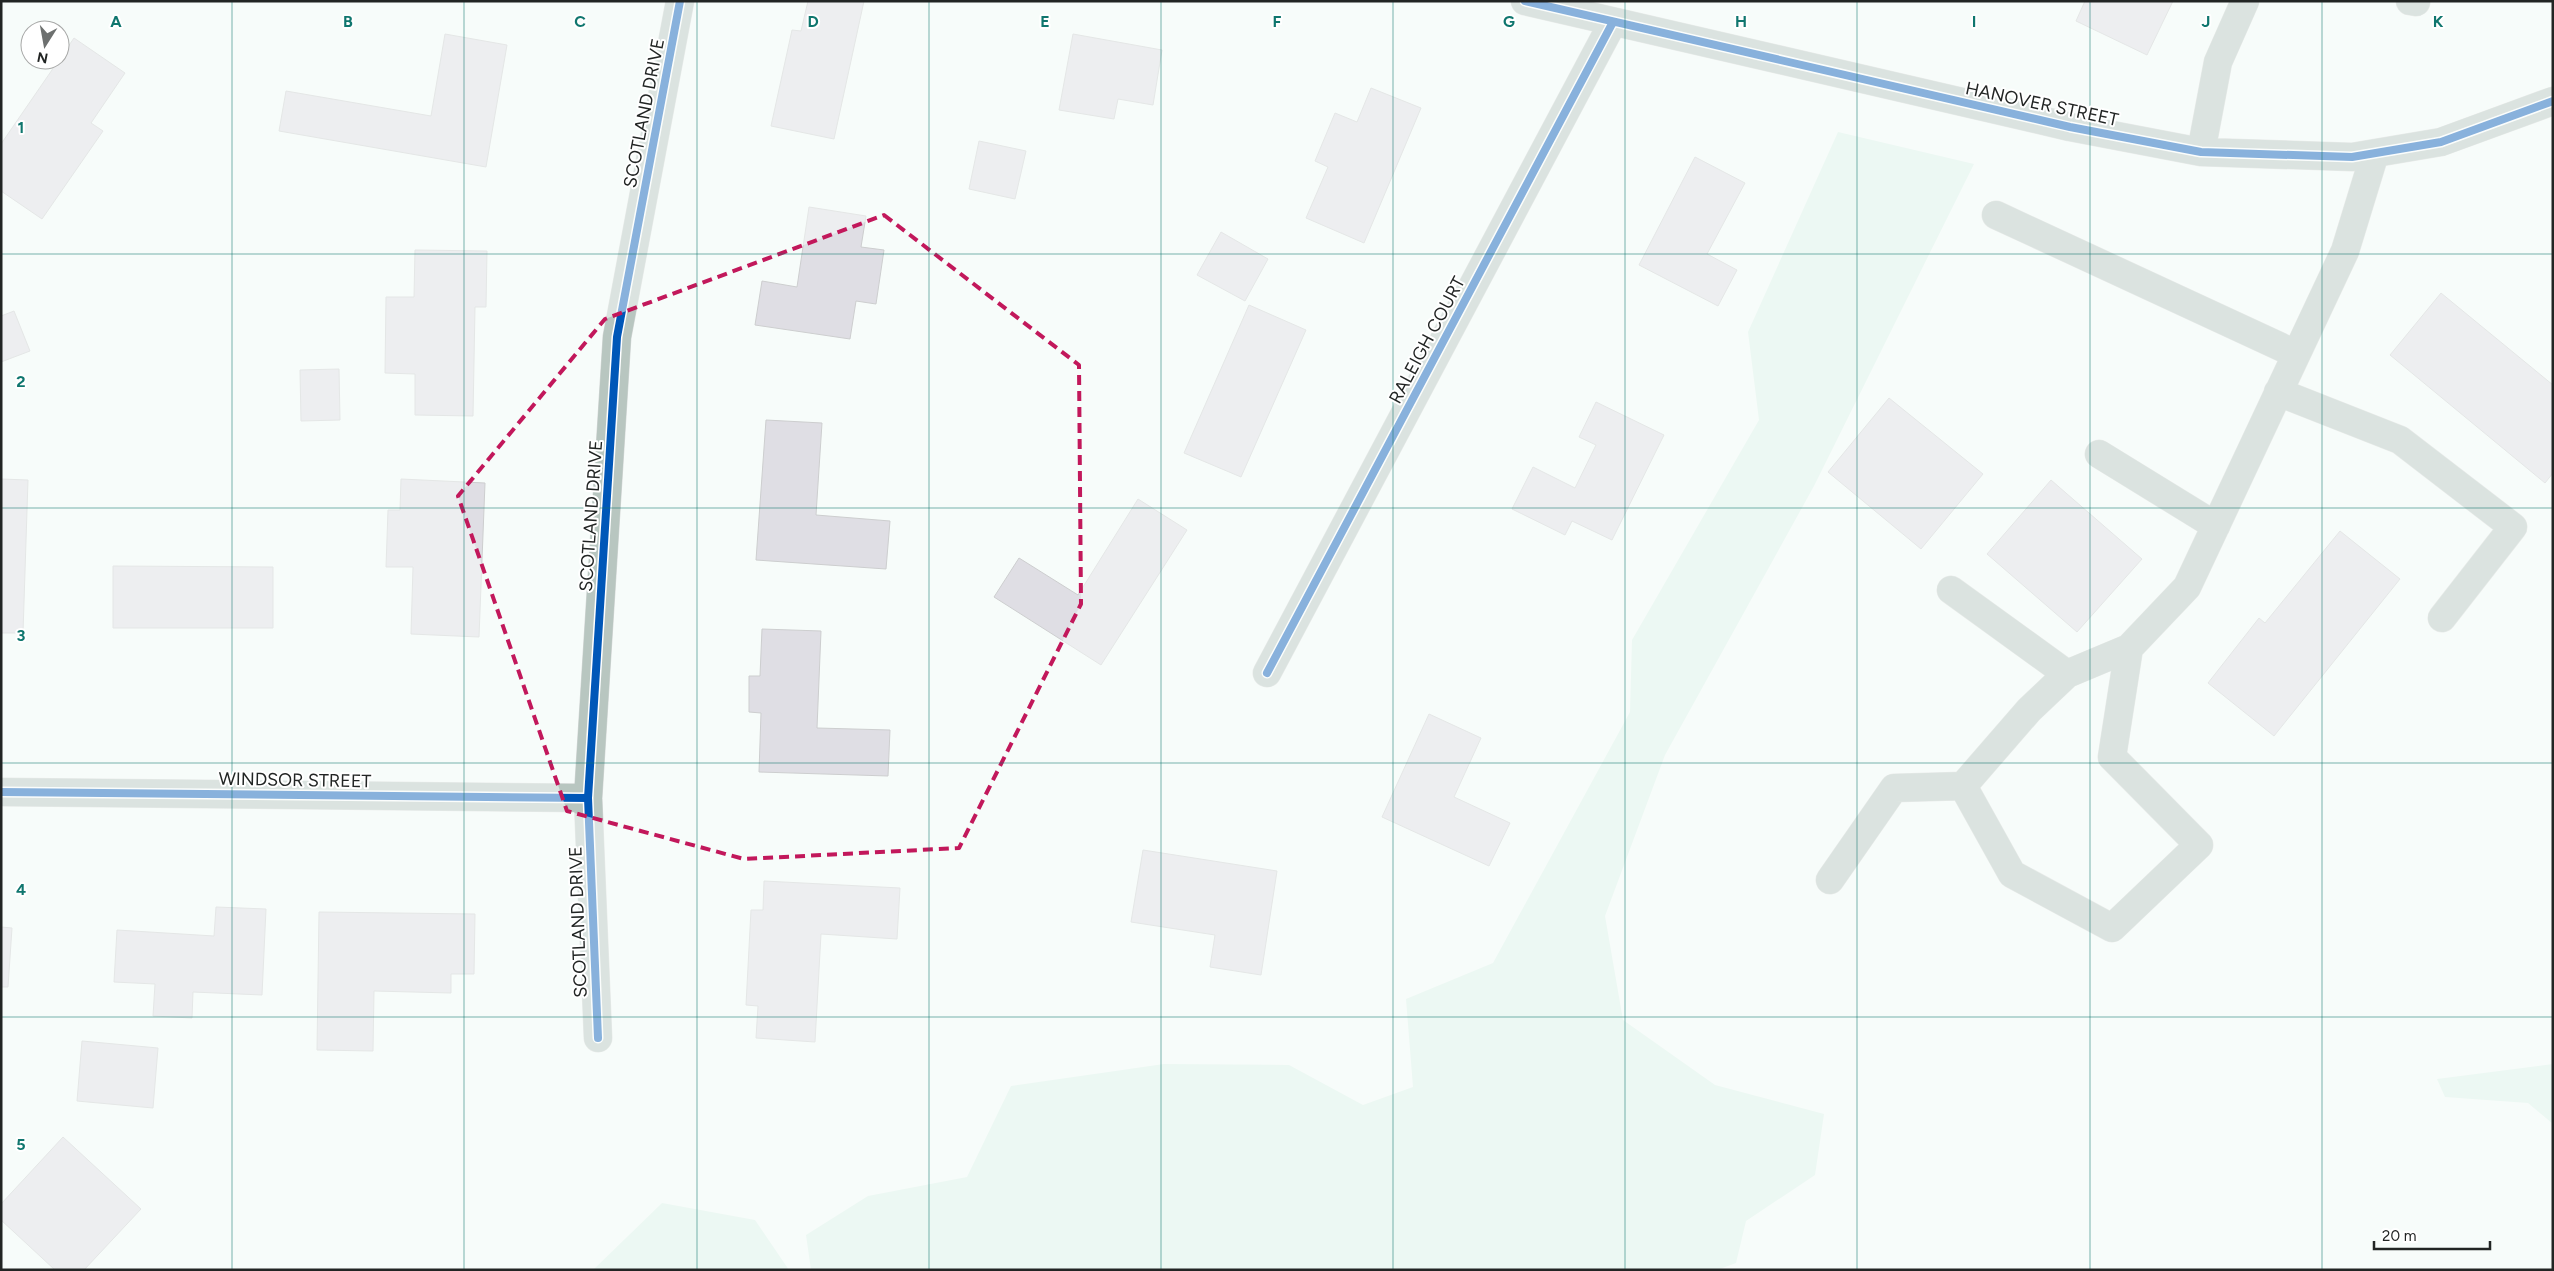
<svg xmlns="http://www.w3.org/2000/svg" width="2554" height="1271" font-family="Figtree,sans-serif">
	<rect width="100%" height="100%" fill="#f7fcfa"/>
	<path fill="#def4eb" d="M1838 132 1974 164 1814 486 1665 755 1605 916 1623 1020 1715 1085 1824 1114 1815 1175 1746 1221 1736 1263 1717 1270H811L806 1235 868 1196 967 1177 1011 1086 1164 1064 1289 1065 1363 1105 1413 1087 1406 999 1493 963 1630 712 1632 640 1759 420 1748 332Z
		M2553 1064V1124L2528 1103 2445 1097 2437 1079Z
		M662 1203 755 1220 789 1270H593Z"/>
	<path fill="#dfdee4" stroke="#cdcecf" d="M808 1H864L834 139 771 126 792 30 801 31Z
		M2085 1H2173L2147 55 2076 21Z
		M445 34 507 45 486 167 279 131 286 91 431 116Z
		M1073 34 1162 50 1153 105 1118 99 1114 119 1059 110Z
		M74 38 125 73 91 123 103 131 42 219 1 191V144Z
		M1371 88 1421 108 1364 243 1306 218 1328 167 1315 161 1335 113 1357 122Z
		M979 141 1026 151 1015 199 969 189Z
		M1695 157 1745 183 1707 254 1737 270 1718 306 1639 265Z
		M809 207 866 216 861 247 884 250 876 304 856 301 850 339 755 325 762 281 797 287Z
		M1221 232 1268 259 1245 301 1197 275Z
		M415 250 487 251 486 307H475L473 416 415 415V374L385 373 386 297H414Z
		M2441 293 2553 385V473L2545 483 2390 355Z
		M1249 305 1306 330 1241 477 1184 453Z
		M14 311 30 351 1 362V316Z
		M339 369 340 420 301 421 300 370Z
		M1889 398 1983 474 1921 549 1828 472Z
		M1596 402 1664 435 1612 540 1572 521 1565 535 1512 509 1533 467 1575 488 1596 445 1579 437Z
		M766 420 822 423 816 515 890 521 886 569 756 560Z
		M1 479 28 480 23 633H1Z
		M401 479 485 483 479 637 411 634 413 567H386L388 510H400Z
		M2051 480 2142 559 2077 632 1987 554Z
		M1138 499 1187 530 1101 665 994 597 1019 558 1078 595Z
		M2340 531 2400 579 2274 736 2208 683 2259 618 2265 623Z
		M113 566 273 567V628H113Z
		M762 629 821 631 817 728 890 730 888 776 759 772 761 713 749 712V676H760Z
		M1429 714 1481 738 1454 797 1510 823 1489 866 1382 817Z
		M1143 850 1277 871 1261 975 1210 967 1215 935 1131 922Z
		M764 881 900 888 897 939 821 934 815 1042 756 1038 758 1006 746 1005 751 910H763Z
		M216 907 266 909 262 995 193 992 192 1018 153 1016 155 984 114 982 117 930 214 936Z
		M319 912 475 914 474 974H451V993L374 991 373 1051 317 1050Z
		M1 927 12 928 8 987H1Z
		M82 1041 158 1048 153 1108 77 1101Z
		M63 1137 141 1209 84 1270H55L1 1220V1204Z"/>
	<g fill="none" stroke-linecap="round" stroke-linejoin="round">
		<g stroke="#d6d9d8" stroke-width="29">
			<path id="minor" d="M1525 1 2070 127 2201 152 2352 157 2441 142 2553 101
				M2410 1 2416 2
				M2201 152 2218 62 2245 1
				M1996 215 2296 354
				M2278 392 2400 440 2513 527 2442 618
				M2099 454 2216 526
				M1951 590 2067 674
				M1267 673 1613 22
				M1963 786 2012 874 2112 928 2199 845 2112 757 2129 648
				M1 792 588 798
				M1830 880 1894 788 1963 786 2029 710 2067 674 2129 648 2187 587 2345 251 2375 153
				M598 1038 588 798 617 337 680 1"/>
		</g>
		<use href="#minor" stroke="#b8c6c0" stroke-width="28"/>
		<g stroke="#fff" stroke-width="11">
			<path id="cycleway" d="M1525 1 2070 127 2201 152 2352 157 2441 142 2553 101
				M1267 673 1613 22
				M1 792 588 798
				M598 1038 588 798 617 337 680 1"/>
		</g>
		<use href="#cycleway" stroke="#0057b8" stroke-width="8"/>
	</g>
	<path d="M0 0H2554V1271H0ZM884 215 1079 365 1081 604 959 848 744 859 567 811 458 496 605 319Z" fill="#f7fcfa" fill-opacity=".55" fill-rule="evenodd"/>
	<path fill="none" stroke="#c2185b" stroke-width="4" stroke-dasharray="10 6" stroke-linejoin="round" d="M884 215 1079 365 1081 604 959 848 744 859 567 811 458 496 605 319Z"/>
	<path fill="none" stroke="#0f766e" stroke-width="1" stroke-opacity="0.55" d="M232 1V1270M464 1V1270M697 1V1270M929 1V1270M1161 1V1270M1393 1V1270M1625 1V1270M1857 1V1270M2090 1V1270M2322 1V1270M1 254H2553M1 508H2553M1 763H2553M1 1017H2553"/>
	<g text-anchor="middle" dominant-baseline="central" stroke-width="4" stroke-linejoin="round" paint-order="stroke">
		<g font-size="18" fill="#222524" stroke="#fff">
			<text transform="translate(2042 104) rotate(12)">HANOVER STREET</text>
			<text transform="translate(644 113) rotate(-79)">SCOTLAND DRIVE</text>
			<text transform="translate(1427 340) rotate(-62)">RALEIGH COURT</text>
			<text transform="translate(591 516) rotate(-86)">SCOTLAND DRIVE</text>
			<text transform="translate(295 780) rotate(1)">WINDSOR STREET</text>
			<text transform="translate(578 922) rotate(-92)">SCOTLAND DRIVE</text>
		</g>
	</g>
	<g font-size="16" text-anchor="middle" font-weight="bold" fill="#0f766e" stroke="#fff" stroke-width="4" stroke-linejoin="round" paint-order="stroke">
		<text x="116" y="27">A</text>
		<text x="348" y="27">B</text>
		<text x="580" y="27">C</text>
		<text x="813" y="27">D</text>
		<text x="1045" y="27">E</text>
		<text x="1277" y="27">F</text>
		<text x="1509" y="27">G</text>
		<text x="1741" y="27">H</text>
		<text x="1974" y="27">I</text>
		<text x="2206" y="27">J</text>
		<text x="2438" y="27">K</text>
		<text x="21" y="133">1</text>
		<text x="21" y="387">2</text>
		<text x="21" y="641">3</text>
		<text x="21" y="895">4</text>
		<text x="21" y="1150">5</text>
	</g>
	<rect width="2554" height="1271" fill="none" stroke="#222524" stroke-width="5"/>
	<g transform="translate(45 45) rotate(191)"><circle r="24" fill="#ffffff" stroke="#a7a8a7"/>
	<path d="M0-4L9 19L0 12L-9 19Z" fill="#6d706f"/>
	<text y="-8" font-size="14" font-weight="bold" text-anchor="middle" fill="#222524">N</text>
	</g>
	<path d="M2374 1241v8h116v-8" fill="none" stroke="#222524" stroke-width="2.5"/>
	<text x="2382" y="1241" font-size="15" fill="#222524" stroke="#ffffff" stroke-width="4" paint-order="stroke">20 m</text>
</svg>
